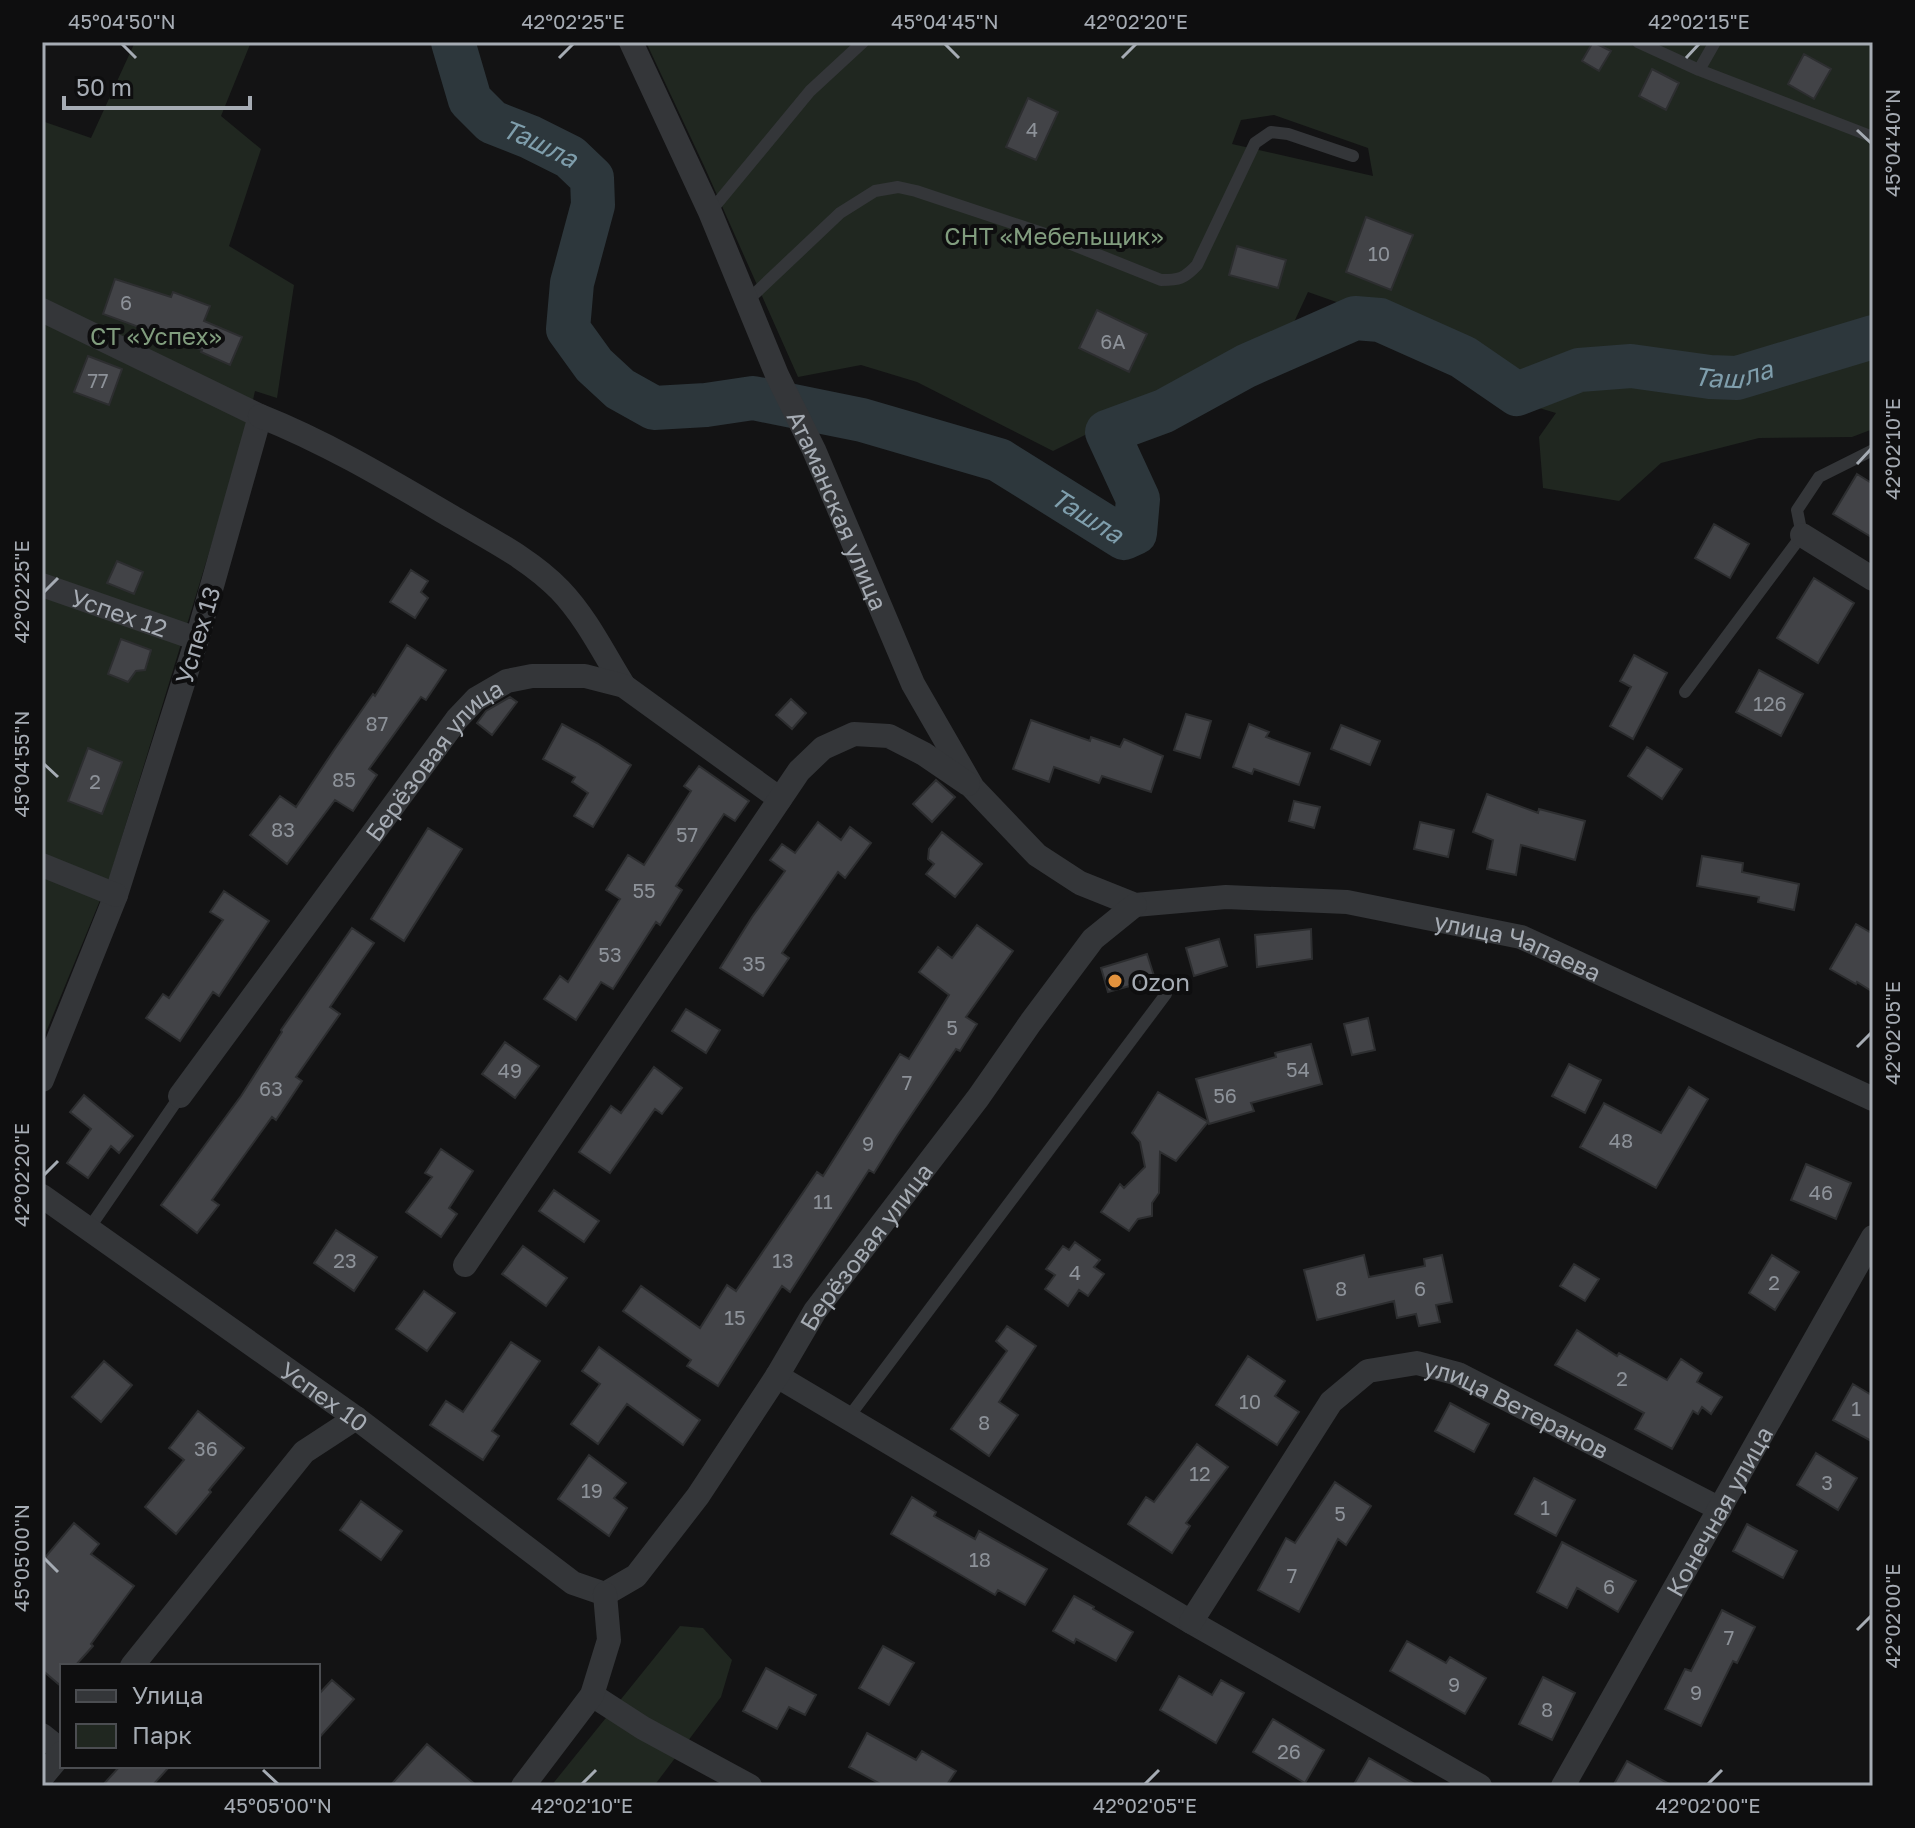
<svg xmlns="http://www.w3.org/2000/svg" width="1915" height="1828" font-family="'Golos Text',sans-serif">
	<rect width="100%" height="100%" fill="#131314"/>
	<path fill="#202720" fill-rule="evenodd" d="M135 42H251L221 116 261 149 229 246 294 285 277 398 255 391 245 435 110 876 42 1042V121L91 138Z
		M646 42H1873V429L1852 437 1759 438 1661 463 1619 501 1543 488 1539 437 1556 413 1488 393 1429 364 1413 329 1308 292 1289 333 1053 451 917 382 861 365 798 377 705 168ZM1274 115 1368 148 1373 176 1232 144 1241 120Z
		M680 1626 703 1628 732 1660 721 1697 654 1786H551Z"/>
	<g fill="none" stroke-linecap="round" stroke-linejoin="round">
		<path stroke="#2d373c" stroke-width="44" id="s1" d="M453 42 470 100 492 122 530 137 570 157 592 178 593 205 572 283 568 329 594 365 620 389 654 408 706 405 753 398 862 420 999 460 1124 538 1135 533 1138 499 1107 432 1164 411 1246 366 1355 318 1380 320 1463 357 1517 394 1579 370 1631 366 1710 377 1737 378 1873 337"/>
	</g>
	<path fill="#424347" stroke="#2d2e30" stroke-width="2" d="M1593 42 1611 51 1599 71 1582 61Z
		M1804 54 1831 69 1814 99 1788 84Z
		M1652 69 1679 83 1666 110 1639 96Z
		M1028 98 1058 112 1036 160 1006 147Z
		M1366 217 1413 235 1391 290 1346 272Z
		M1237 246 1286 260 1278 288 1229 275Z
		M115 279 171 297 173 292 210 306 204 321 242 337 230 365 201 352 202 350 103 314Z
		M1097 310 1147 334 1129 372 1079 348Z
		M88 356 122 369 109 405 74 392Z
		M1857 474 1873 484V538L1833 514Z
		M1714 524 1749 544 1730 578 1695 558Z
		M117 561 143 572 134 594 107 583Z
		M411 570 428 581 421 592 428 598 415 618 390 602Z
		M1814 578 1854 603 1818 663 1777 638Z
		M121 639 151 650 145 670 136 671 128 682 108 674Z
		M407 645 446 670 426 700 421 697 369 769 377 775 353 811 335 800 287 864 250 835 280 796 296 807 334 750 373 694 375 696Z
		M1634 655 1667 673 1633 739 1610 726 1631 687 1620 681Z
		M1759 670 1803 694 1781 736 1736 712Z
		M510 697 517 702 492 735 477 723 486 711Z
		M791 699 806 713 792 729 776 715Z
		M1186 714 1211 721 1200 758 1174 750Z
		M1031 720 1090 741 1091 737 1120 747 1124 739 1163 756 1151 792 1102 776 1099 783 1054 767 1049 782 1013 769Z
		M562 724 597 743 631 765 593 827 574 816 588 793 572 782 575 777 543 759Z
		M1249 724 1269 732 1266 737 1310 753 1299 785 1254 769 1252 774 1233 767Z
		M1341 725 1380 741 1370 765 1331 749Z
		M1647 747 1682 769 1662 799 1628 776Z
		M88 748 122 762 102 814 68 801Z
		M699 766 749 801 735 821 724 814 676 886 682 890 660 925 656 922 613 989 601 982 576 1020 544 999 560 976 568 982 620 899 606 890 628 855 644 865 691 791 684 786Z
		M936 780 955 797 932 822 913 804Z
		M1487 794 1538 813 1539 809 1585 821 1575 860 1521 845 1516 875 1487 869 1493 840 1473 832Z
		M1294 801 1320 807 1314 828 1289 821Z
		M818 822 841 840 850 827 871 843 845 878 838 872 782 953 789 958 763 996 720 968 752 917 785 871 770 860 782 844 795 853Z
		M1420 822 1454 830 1448 857 1414 849Z
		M428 828 462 849 404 941 371 919Z
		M942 832 982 864 955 897 926 874 934 864 928 859 929 849Z
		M1702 856 1743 863 1742 872 1799 884 1794 910 1758 902 1759 897 1697 886Z
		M224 891 269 921 219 996 213 992 180 1041 146 1018 163 994 169 998 223 920 210 912Z
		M1856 924 1873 934V992L1857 982 1856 984 1830 969Z
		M977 925 1013 951 966 1017 977 1024 960 1051 956 1049 897 1136 874 1173 869 1170 790 1292 782 1286 718 1386 687 1366 691 1360 623 1311 641 1286 700 1328 727 1285 736 1291 817 1172 823 1176 900 1054 909 1059 949 995 919 972 938 947 952 958Z
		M352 928 374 943 330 1007 340 1014 296 1077 302 1081 276 1120 272 1117 212 1200 219 1205 197 1233 161 1205 241 1096 282 1032 281 1030Z
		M1311 929 1312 959 1257 967 1255 935Z
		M1219 939 1227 966 1194 976 1186 948Z
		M1147 954 1155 979 1108 992 1101 968Z
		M686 1009 720 1030 706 1053 672 1031Z
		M1368 1018 1375 1050 1352 1055 1344 1024Z
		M505 1042 539 1066 515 1098 482 1074Z
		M1311 1044 1322 1084 1251 1103 1254 1111 1209 1124 1196 1079 1276 1057 1275 1053Z
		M1569 1064 1601 1080 1585 1113 1552 1096Z
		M654 1067 682 1088 662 1114 655 1109 610 1173 579 1152 611 1106 621 1113Z
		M1689 1087 1708 1099 1656 1188 1580 1147 1604 1103 1661 1133Z
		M1158 1092 1208 1122 1176 1161 1160 1152 1159 1193 1152 1203V1216L1138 1219 1129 1231 1101 1212 1120 1184 1124 1188 1145 1167 1140 1142 1132 1133Z
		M84 1095 133 1136 119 1153 111 1146 88 1178 67 1163 91 1129 70 1112Z
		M441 1149 473 1171 449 1208 457 1214 441 1237 406 1212 432 1177 425 1173Z
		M1806 1164 1851 1183 1836 1219 1791 1200Z
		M554 1190 599 1221 584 1242 539 1211Z
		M336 1230 377 1257 354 1291 314 1263Z
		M1075 1242 1100 1260 1094 1267 1104 1274 1088 1296 1079 1290 1068 1306 1045 1289 1055 1275 1046 1269 1063 1246 1069 1250Z
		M523 1246 567 1278 546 1306 502 1274Z
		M1364 1255 1369 1277 1425 1266 1424 1259 1442 1255 1452 1302 1436 1305 1440 1322 1419 1326 1416 1314 1397 1318 1394 1301 1317 1320 1304 1270Z
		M1772 1255 1799 1272 1775 1310 1749 1293Z
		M1574 1264 1599 1279 1585 1301 1560 1286Z
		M424 1291 455 1313 427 1351 396 1329Z
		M1007 1326 1036 1346 999 1402 1018 1415 989 1456 951 1429 1007 1351 996 1341Z
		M1577 1330 1617 1356 1619 1353 1667 1380 1681 1359 1702 1373 1697 1382 1722 1397 1711 1414 1702 1407 1698 1414 1693 1411 1672 1449 1635 1429 1644 1413 1555 1365Z
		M511 1342 540 1361 492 1431 499 1436 483 1460 430 1425 446 1401 463 1412Z
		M599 1347 700 1420 683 1445 627 1404 598 1444 571 1424 600 1384 582 1371Z
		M1248 1356 1285 1381 1275 1396 1299 1412 1277 1445 1216 1405Z
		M104 1361 132 1385 101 1422 72 1397Z
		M1853 1384 1873 1396V1442L1833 1420Z
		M1450 1403 1489 1424 1474 1452 1435 1431Z
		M198 1411 244 1448 209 1490 211 1492 176 1534 145 1507 184 1460 169 1448Z
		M1197 1444 1228 1467 1186 1523 1190 1526 1172 1553 1128 1524 1146 1497 1154 1502Z
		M1816 1453 1857 1478 1838 1510 1797 1485Z
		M589 1455 626 1483 614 1498 627 1508 609 1536 558 1499Z
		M1534 1478 1575 1500 1556 1536 1515 1514Z
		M1335 1482 1371 1506 1346 1545 1338 1539 1299 1612 1258 1590 1286 1538 1295 1543Z
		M912 1497 936 1512 934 1516 975 1539 979 1531 1047 1569 1025 1605 998 1590 995 1595 891 1534Z
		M361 1501 402 1531 381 1560 340 1530Z
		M74 1523 99 1544 91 1554 134 1586 91 1644 93 1646 75 1666H62V1687L42 1670V1561Z
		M1747 1524 1797 1551 1783 1578 1733 1551Z
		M1562 1542 1636 1581 1618 1612 1577 1588 1567 1608 1537 1592Z
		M1074 1596 1094 1607 1093 1609 1133 1632 1116 1661 1076 1639 1074 1643 1053 1631Z
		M1722 1610 1755 1627 1737 1663 1733 1661 1701 1726 1665 1709 1685 1669 1691 1671Z
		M1407 1641 1446 1663 1450 1657 1486 1678 1465 1714 1390 1671Z
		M883 1646 914 1663 889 1705 859 1688Z
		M766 1668 816 1695 805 1715 789 1707 777 1729 743 1711Z
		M1179 1676 1212 1695 1221 1680 1244 1693 1216 1743 1160 1710Z
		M1543 1677 1575 1693 1552 1740 1519 1724Z
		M332 1680 354 1699 318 1739V1695Z
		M1273 1719 1324 1750 1305 1783 1253 1752Z
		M867 1733 916 1760 922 1751 956 1771 946 1786H884L849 1767Z
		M427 1744 477 1786H390Z
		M1369 1758 1418 1786H1353Z
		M1627 1761 1673 1786H1613Z
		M120 1766H170L152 1786H102Z"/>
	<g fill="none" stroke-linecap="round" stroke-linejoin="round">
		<path stroke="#343639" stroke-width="12" d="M1638 42 1699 70 1873 137
			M1699 70 1715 42
			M710 212 810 91 863 42
			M747 301 840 213 875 191 898 187 916 191 1051 236 1161 280C1179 280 1184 279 1197 265L1255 143 1271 132 1288 134 1353 156
			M1685 692 1802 535 1797 510 1819 477 1873 450
			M88 1230 180 1096
			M848 1418 1166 994"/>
		<g stroke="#343639" stroke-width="24">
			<path id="s2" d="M631 42 710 212 777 375 814 450 913 684 973 788 1037 855 1080 883 1135 905 1226 897 1347 902 1521 937 1873 1099"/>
			<path d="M42 310 260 416 197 639 116 895 42 1080"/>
			<path d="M260 416C328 443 391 481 454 518 491 540 530 559 560 590 586 617 604 654 624 686"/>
			<path d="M1802 535 1873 579"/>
			<path id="s3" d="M42 585 197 639"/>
			<path d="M42 865 116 895"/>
			<path id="s4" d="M180 1096 457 719 476 699 507 681 532 676H585L624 686 780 799"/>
			<path id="s5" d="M42 1196 356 1418 573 1583 605 1594"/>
			<path d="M465 1265 799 771 823 748 854 734 889 736 924 754 968 784"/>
			<path d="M777 1376 1191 1622 1480 1786"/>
			<path id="s6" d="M605 1594 636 1576 698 1496 777 1376 815 1311 978 1098 1031 1022 1093 939 1135 905"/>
			<path id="s7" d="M1191 1622 1331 1402 1368 1371 1417 1363 1458 1374 1720 1509"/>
			<path d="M132 1666 304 1452 356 1418"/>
			<path d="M592 1695 643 1728 750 1786"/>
			<path d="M42 1735 62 1751"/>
			<path d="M42 1777 62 1753"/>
			<path d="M523 1786 592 1695 609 1640 605 1594"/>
			<path id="s8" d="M1563 1786 1873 1237"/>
		</g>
	</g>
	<path fill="none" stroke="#a6acb4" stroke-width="3" d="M122 44 136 58M945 44 959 58M559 58 573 44M1122 58 1136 44M1686 58 1699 44M1857 130 1871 143M1857 464 1871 449M44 592 58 578M44 764 58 777M1857 1047 1871 1033M44 1175 58 1161M44 1558 58 1572M1857 1630 1871 1616M263 1770 278 1784M582 1784 596 1770M1145 1784 1159 1770M1708 1784 1722 1770"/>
	<circle fill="#e2923d" stroke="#0e0e0f" stroke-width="3" cx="1115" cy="981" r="8"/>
	<g text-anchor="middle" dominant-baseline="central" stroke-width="8" stroke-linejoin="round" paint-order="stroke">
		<g font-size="20" fill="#8d9299">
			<text x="1032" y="129">4</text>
			<text x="1379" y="253">10</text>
			<text x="126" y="302">6</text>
			<text x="1113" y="341">6А</text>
			<text x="98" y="380">77</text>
			<text x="1770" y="703">126</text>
			<text x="377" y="723">87</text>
			<text x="344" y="779">85</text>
			<text x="95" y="781">2</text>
			<text x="283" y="829">83</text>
			<text x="687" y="834">57</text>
			<text x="644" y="890">55</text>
			<text x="610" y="954">53</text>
			<text x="754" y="963">35</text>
			<text x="952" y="1027">5</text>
			<text x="1298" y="1069">54</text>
			<text x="510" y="1070">49</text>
			<text x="907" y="1082">7</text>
			<text x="271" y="1088">63</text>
			<text x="1225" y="1095">56</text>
			<text x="1621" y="1140">48</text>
			<text x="868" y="1143">9</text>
			<text x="1821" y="1192">46</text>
			<text x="823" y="1201">11</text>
			<text x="345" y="1260">23</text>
			<text x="783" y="1260">13</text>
			<text x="1075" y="1272">4</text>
			<text x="1774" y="1282">2</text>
			<text x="1341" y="1288">8</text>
			<text x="1420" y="1288">6</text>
			<text x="735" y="1317">15</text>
			<text x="1622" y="1378">2</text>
			<text x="1250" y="1401">10</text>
			<text x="1856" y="1408">1</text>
			<text x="984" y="1422">8</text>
			<text x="206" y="1448">36</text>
			<text x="1200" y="1473">12</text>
			<text x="1827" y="1482">3</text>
			<text x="592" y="1490">19</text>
			<text x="1545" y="1507">1</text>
			<text x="1340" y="1513">5</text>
			<text x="980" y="1559">18</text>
			<text x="1292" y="1575">7</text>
			<text x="1609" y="1586">6</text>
			<text x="1729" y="1637">7</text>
			<text x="1454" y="1684">9</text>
			<text x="1696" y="1692">9</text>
			<text x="1547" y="1709">8</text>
			<text x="1289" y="1751">26</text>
		</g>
		<g font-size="24" fill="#819d7e" stroke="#0e0e0f">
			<text x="1054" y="235">СНТ «Мебельщик»</text>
			<text x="156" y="335">СТ «Успех»</text>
		</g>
		<g font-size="24" fill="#a6acb4" stroke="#0e0e0f">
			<text stroke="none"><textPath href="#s2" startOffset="512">Атаманская улица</textPath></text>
			<text stroke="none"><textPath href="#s3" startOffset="82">Успех 12</textPath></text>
			<text transform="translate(197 635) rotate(-73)">Успех 13</text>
			<text stroke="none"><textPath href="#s4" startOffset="422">Берёзовая улица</textPath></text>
			<text stroke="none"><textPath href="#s2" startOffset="1414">улица Чапаева</textPath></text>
			<text stroke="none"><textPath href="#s6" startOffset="438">Берёзовая улица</textPath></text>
			<text stroke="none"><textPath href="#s5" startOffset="346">Успех 10</textPath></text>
			<text stroke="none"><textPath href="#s7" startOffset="468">улица Ветеранов</textPath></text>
			<text stroke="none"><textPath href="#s8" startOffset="316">Конечная улица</textPath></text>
		</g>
		<g font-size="24" fill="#a6acb4" stroke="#0e0e0f" text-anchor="start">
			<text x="1131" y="981">Ozon</text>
		</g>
		<g font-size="26" font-style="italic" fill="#7f9eac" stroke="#0e0e0f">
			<text stroke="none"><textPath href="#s1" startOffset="144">Ташла</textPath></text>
			<text stroke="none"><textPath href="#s1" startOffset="1778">Ташла</textPath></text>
			<text stroke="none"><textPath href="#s1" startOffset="938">Ташла</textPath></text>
		</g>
	</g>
	<rect width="1915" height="1828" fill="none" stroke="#0e0e0f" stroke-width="88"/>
	<rect x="60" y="1664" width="260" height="104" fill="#0e0e0f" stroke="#4b4d51" stroke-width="2"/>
	<rect x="76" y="1690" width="40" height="12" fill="#343639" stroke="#4b4d51" stroke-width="2"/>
	<text x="132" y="1704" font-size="24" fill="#a6acb4">Улица</text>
	<rect x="76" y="1724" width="40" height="24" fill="#202720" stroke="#4b4d51" stroke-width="2"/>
	<text x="132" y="1744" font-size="24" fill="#a6acb4">Парк</text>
	<path d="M64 96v12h186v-12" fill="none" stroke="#a6acb4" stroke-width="4"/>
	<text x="76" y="96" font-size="24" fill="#a6acb4" stroke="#0e0e0f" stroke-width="6" paint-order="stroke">50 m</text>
	<rect x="44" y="44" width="1827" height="1740" fill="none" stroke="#a6acb4" stroke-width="3"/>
	<g font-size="20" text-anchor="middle" fill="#a6acb4">
		<text x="122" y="29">45°04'50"N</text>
		<text x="573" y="29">42°02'25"E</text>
		<text x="945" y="29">45°04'45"N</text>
		<text x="1136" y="29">42°02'20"E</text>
		<text x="1699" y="29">42°02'15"E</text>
		<text transform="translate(1893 143) rotate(-90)" y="7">45°04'40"N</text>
		<text transform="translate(1893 449) rotate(-90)" y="7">42°02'10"E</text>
		<text transform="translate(22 592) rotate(-90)" y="7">42°02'25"E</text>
		<text transform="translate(22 764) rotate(-90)" y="7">45°04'55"N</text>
		<text transform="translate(1893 1033) rotate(-90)" y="7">42°02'05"E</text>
		<text transform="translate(22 1175) rotate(-90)" y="7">42°02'20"E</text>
		<text transform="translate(22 1558) rotate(-90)" y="7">45°05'00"N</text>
		<text transform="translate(1893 1616) rotate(-90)" y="7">42°02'00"E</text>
		<text x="278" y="1813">45°05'00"N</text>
		<text x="582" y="1813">42°02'10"E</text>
		<text x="1145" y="1813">42°02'05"E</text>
		<text x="1708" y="1813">42°02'00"E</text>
	</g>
</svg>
